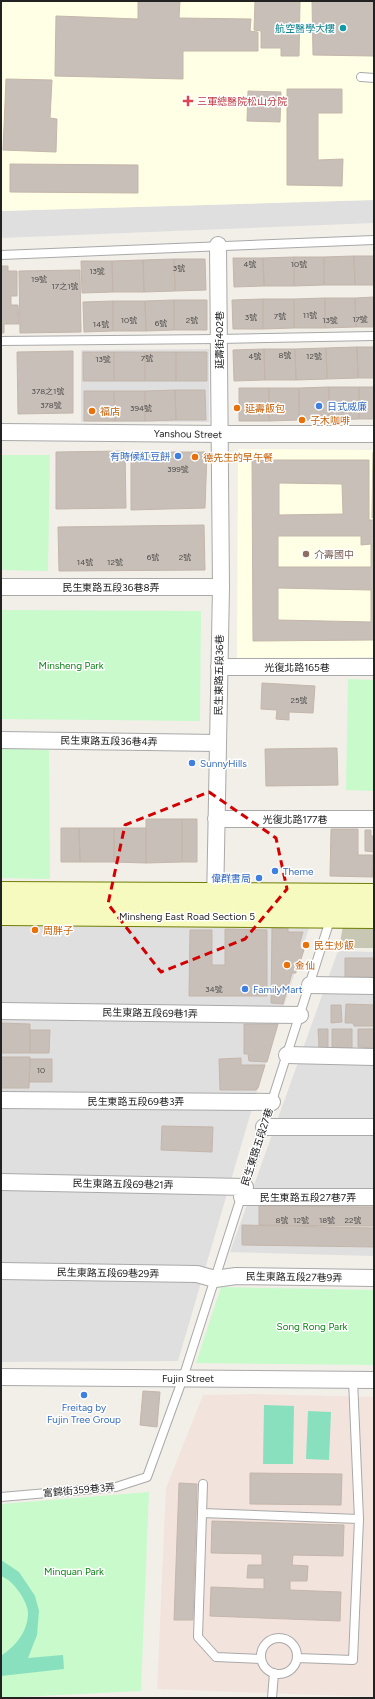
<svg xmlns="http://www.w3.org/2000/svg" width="375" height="1699" font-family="Figtree,'Noto Sans TC',sans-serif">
	<rect width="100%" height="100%" fill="#f2efe9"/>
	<path fill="#e0dfdf" d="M373 200 374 223 1 238V211Z
		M209 349V422H81V350Z
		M1 926 309 928 258 1088 178 1361 1 1362Z
		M338 951 374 952V1256L230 1252Z"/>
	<path fill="#ffffe5" d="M1 1H374V218L373 200 1 211Z
		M238 449 374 450V657L237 659Z"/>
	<path fill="#f3e3dd" d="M254 1394 374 1397V1697L157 1689 166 1488 203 1395Z"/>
	<path fill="#c7c7b4" d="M343 926 374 928V948H339Z"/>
	<path fill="#c8facc" d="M1 455H50L48 571 1 570Z
		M1 610 201 611 200 721 1 719Z
		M348 679 374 680V791L346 790Z
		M1 748 49 750 50 879 1 878Z
		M221 1287 374 1290V1365L196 1363Z
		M149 1492 141 1691 1 1698V1504Z"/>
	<path fill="#88e0be" d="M264 1405 294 1406 293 1464H263Z
		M308 1411 331 1412 329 1460 306 1459Z
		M1 1560 19 1572 35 1596 39 1611 37 1635 28 1658 63 1655 64 1669 1 1676V1656C16 1646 28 1631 28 1613 28 1606 23 1598 20 1593 15 1586 9 1579 1 1576Z"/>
	<path fill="#c7bfb8" stroke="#c4b6ab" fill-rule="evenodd" d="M138 1H180L179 18 251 19 250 31 258 32V51H183V79L55 76 56 16 138 19Z
		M255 1H300L299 56H281V48H261V31L254 30Z
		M312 1H374V56L313 55Z
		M6 79 52 80 50 118 57 119 56 152 3 150Z
		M287 89H342V113H318V160L343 159 342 186 287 185Z
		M248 91 281 92 280 122 247 121Z
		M10 164 138 165V193L10 192Z
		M354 256H374V285H355Z
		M354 256 355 285H324V257Z
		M294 257V286H264L263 258Z
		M294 257H324V285L294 286Z
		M233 258H263L264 286 234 287Z
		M174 259H205L206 290 175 291Z
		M174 259 175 291 144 292 143 260Z
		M143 260 144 292H113L112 261Z
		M81 261H112L113 292 82 293Z
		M1 266H8V271H17V296H11V305H18L19 324H4V333H1Z
		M80 270 81 332 20 333 19 271Z
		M374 297V327H356L355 298Z
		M325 298V328H294V299Z
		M325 298H355L356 327 325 328Z
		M263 299V329H233L232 300Z
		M263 299H294V328L263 329Z
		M174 300H207V330H174Z
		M174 300V330L146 331 145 301Z
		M113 301V331L84 332 83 302Z
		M113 301H145L146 331H113Z
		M357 347H374V378H358Z
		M357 347 358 378 327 379 326 348Z
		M326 348 327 379 296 380 295 349Z
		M264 349 265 380 234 381 233 350Z
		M264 349H295L296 380H265Z
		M73 351V413L18 414 17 352Z
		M83 352H114V381H83Z
		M114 352H145V381H114Z
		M145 352H176V381H145Z
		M176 352H207V381H176Z
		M329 387V420H299V388Z
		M329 387H359V419L329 420Z
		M359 387H374V419H359Z
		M239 388H269V421H239Z
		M269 388H299V420L269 421Z
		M175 390 176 420 145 421V391Z
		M175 390H205L206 420H176Z
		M84 391H114L115 421H84Z
		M114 391H145V421H115Z
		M125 451 126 508 56 509V452Z
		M131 452H207L205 508 131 510Z
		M373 452H374V518H372Z
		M252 460H369V520H374V640L253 641ZM279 483 342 484 343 514 279 515ZM278 536H361V545L371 544V567H278ZM278 588 371 590V622L278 620Z
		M204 525 205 570 59 571 58 527Z
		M262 683 315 686 313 713 289 712V720L276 719 277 710 261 709Z
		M337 748 338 785 266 786 265 749Z
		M146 819H182V862L146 863Z
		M182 819H197V862H182Z
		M61 828H79L80 862H61Z
		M79 828H114V862H80Z
		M114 828H146V863L114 862Z
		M331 829H358V855H373L372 877 330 876Z
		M365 830H371V836H374V852L365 851Z
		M373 855H374V877H372Z
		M272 928H288V932H303L300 942V949L304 950 298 968H296V973H292L283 1004 271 1003Z
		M225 929 267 930V996H189L190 930H212V965H225Z
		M345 958H374V977H345Z
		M283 960 292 961 291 969H284Z
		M346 1004 374 1005V1026H354L353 1023H345Z
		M331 1005H341L342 1022 331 1023Z
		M1 1023 30 1024V1053H1Z
		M244 1024H278L267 1062 249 1061 248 1054H244Z
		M318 1029H328V1048H319Z
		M332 1029H352V1048L332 1047Z
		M358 1029H374V1048L358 1047Z
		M30 1030H50L49 1053H30Z
		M1 1057H30L29 1088H1Z
		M241 1058V1065H265L258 1088 256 1090H220L219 1059Z
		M30 1059H52V1082H29Z
		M162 1126 213 1127 212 1152 161 1150Z
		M259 1206 374 1207V1226L259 1225Z
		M242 1225 374 1228V1247L242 1245Z
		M143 1391 160 1392 157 1427 140 1425Z
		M250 1473 342 1474 341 1505 250 1504Z
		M179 1483 197 1484 193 1620H174Z
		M212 1521 344 1525 343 1556 293 1555 292 1565 308 1566 307 1581H290V1590L341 1592 340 1621 210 1616 211 1587 264 1589V1578H247L248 1565H262V1554L211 1553Z"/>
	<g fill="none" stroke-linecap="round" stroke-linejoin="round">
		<g stroke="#a9a9a9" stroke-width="10">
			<path id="lane" d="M361 77 374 78
				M1 255 374 240
				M1 341 218 339 374 336
				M1 1497 116 1487 147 1477 183 1378 331 917
				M202 1513 203 1484
				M261 1656a18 18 0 1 1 36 0a18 18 0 1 1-36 0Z
				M297 1658 353 1660 359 1519 353 1380
				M261 1659 216 1657 198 1637 202 1513 359 1519
				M272 1698 274 1673"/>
		</g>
		<g stroke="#a9a9a9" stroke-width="18">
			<path id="street" d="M1 432 220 434H374
				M1 587H221
				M219 667H374
				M1 740 218 743
				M216 819H374
				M215 904 221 587 218 245
				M310 985 374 986
				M1 1011 300 1015
				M287 1055 374 1057
				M1 1100 272 1102
				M264 1127H374
				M1 1182 245 1187
				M242 1197H374
				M1 1271 197 1274 215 1279 236 1276 374 1278
				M1 1377 374 1380"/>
		</g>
		<g stroke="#707d05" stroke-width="24">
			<path id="secondary" d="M1 893 374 895
				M1 914 374 917"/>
		</g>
		<use href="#lane" stroke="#fff" stroke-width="8"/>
		<use href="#street" stroke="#fff" stroke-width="16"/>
		<use href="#secondary" stroke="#f7fabf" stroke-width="22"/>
	</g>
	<path fill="none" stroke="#d40000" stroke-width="3" stroke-dasharray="8 5" stroke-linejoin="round" d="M209 792 276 838 287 889 245 939 161 972 108 904 125 825Z"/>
	<circle fill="#0f9aa8" stroke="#fff" stroke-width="1.5" cx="343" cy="28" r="4"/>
	<path fill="#e0444e" stroke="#fff" stroke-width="1.5" d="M186 95h4v4h4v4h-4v4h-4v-4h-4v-4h4z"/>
	<g fill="#3f7fe0" stroke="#fff" stroke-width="1.5">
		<circle cx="319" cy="406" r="4"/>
		<circle cx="178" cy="456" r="4"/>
		<circle cx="192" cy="763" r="4"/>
		<circle cx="275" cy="871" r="4"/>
		<circle cx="259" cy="878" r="4"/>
		<circle cx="245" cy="989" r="4"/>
		<circle cx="84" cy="1395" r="4"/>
	</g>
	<g fill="#e8710a" stroke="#fff" stroke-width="1.5">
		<circle cx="237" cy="408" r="4"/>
		<circle cx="92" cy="411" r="4"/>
		<circle cx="302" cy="420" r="4"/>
		<circle cx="195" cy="457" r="4"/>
		<circle cx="35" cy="930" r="4"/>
		<circle cx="306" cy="945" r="4"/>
		<circle cx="287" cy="965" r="4"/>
	</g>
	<circle fill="#8d6e63" stroke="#fff" stroke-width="1.5" cx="306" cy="554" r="4"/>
	<g text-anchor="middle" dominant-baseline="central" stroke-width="3" stroke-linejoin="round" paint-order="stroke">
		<g font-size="8" fill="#4b4948">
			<text x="250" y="264">4號</text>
			<text x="299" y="264">10號</text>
			<text x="179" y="268">3號</text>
			<text x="97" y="271">13號</text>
			<text x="39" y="279">19號</text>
			<text x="65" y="286">17之1號</text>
			<text x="310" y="315">11號</text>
			<text x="280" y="316">7號</text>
			<text x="251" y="317">3號</text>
			<text x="360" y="319">17號</text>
			<text x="129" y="320">10號</text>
			<text x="192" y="320">2號</text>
			<text x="330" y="320">13號</text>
			<text x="161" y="323">6號</text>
			<text x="101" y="324">14號</text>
			<text x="285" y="355">8號</text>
			<text x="255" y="356">4號</text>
			<text x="314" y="356">12號</text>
			<text x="147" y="358">7號</text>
			<text x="103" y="359">13號</text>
			<text x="48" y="391">378之1號</text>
			<text x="51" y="405">378號</text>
			<text x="141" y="408">394號</text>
			<text x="178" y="469">399號</text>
			<text x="153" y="557">6號</text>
			<text x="185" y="557">2號</text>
			<text x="85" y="562">14號</text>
			<text x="115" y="562">12號</text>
			<text x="299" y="700">25號</text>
			<text x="214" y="989">34號</text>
			<text x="41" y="1070">10</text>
			<text x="282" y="1220">8號</text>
			<text x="301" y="1220">12號</text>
			<text x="327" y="1220">18號</text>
			<text x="353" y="1220">22號</text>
		</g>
		<g font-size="10" fill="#0d838f" stroke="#fff" text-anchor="end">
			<text x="335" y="28">航空醫學大樓</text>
		</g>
		<g font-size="10" fill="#be3a42" stroke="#fff" text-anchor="start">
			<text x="197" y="101">三軍總醫院松山分院</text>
		</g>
		<g font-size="10" fill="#222" stroke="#fff">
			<text transform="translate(219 340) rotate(-90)">延壽街402巷</text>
			<text transform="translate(188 434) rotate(1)">Yanshou Street</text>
			<text x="111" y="587">民生東路五段36巷8弄</text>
			<text x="297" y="667">光復北路165巷</text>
			<text transform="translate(219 675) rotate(-89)">民生東路五段36巷</text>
			<text transform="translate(109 741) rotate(1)">民生東路五段36巷4弄</text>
			<text x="295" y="819">光復北路177巷</text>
			<text x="187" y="916">Minsheng East Road Section 5</text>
			<text transform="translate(150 1013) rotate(1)">民生東路五段69巷1弄</text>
			<text x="136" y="1101">民生東路五段69巷3弄</text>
			<text transform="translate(257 1147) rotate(-72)">民生東路五段27巷</text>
			<text transform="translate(123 1184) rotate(1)">民生東路五段69巷21弄</text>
			<text x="308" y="1197">民生東路五段27巷7弄</text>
			<text transform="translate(108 1273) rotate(1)">民生東路五段69巷29弄</text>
			<text transform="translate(294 1277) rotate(1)">民生東路五段27巷9弄</text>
			<text x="188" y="1378">Fujin Street</text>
			<text transform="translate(79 1490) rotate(-5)">富錦街359巷3弄</text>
		</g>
		<g font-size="10" fill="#366cbe" stroke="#fff" text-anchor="start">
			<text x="327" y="406">日式威廉</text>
			<text x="170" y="456" text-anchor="end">有時候紅豆餅</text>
			<text x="200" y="763">SunnyHills</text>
			<text x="283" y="871">Theme</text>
			<text x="251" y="878" text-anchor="end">偉群書局</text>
			<text x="253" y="989">FamilyMart</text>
			<text x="84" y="1407" text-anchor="middle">Freitag by<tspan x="84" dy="12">Fujin Tree Group</tspan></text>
		</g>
		<g font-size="10" fill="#c56008" stroke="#fff" text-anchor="start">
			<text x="245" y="408">延壽飯包</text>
			<text x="100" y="411">福店</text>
			<text x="310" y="420">子木咖啡</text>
			<text x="203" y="457">德先生的早午餐</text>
			<text x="43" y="930">周胖子</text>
			<text x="314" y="945">民生炒飯</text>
			<text x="295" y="965">金仙</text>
		</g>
		<g font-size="10" fill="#785e54" stroke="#fff" text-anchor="start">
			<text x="314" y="554">介壽國中</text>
		</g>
		<g font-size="10" fill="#0c8416" stroke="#fff">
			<text x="71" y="665">Minsheng Park</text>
			<text x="312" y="1326">Song Rong Park</text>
			<text x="74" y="1571">Minquan Park</text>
		</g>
	</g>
	<rect width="375" height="1699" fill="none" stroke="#222222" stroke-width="4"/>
</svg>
